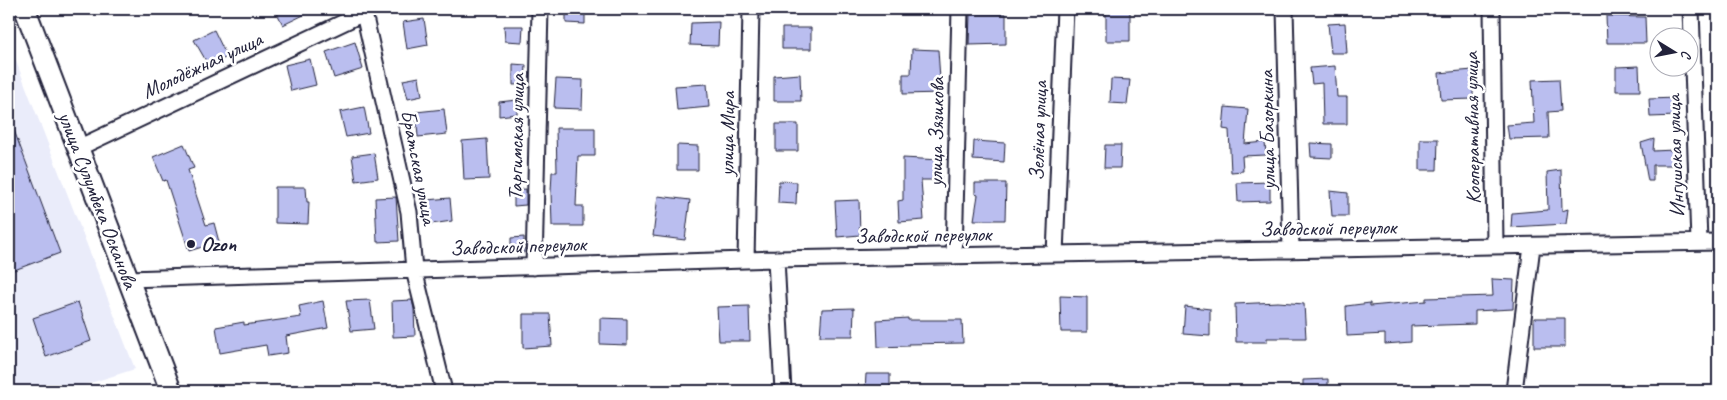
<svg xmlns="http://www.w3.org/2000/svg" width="1727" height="400" font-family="Caveat,sans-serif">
	<rect width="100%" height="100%" fill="#fff"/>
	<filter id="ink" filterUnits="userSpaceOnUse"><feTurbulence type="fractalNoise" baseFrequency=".02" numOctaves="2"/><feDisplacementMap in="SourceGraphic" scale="10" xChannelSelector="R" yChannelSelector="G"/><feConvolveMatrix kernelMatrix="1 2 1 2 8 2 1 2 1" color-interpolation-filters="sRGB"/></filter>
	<g filter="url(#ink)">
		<path fill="#eaecfa" d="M9 43 135 369 65 391H9Z"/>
		<path fill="#babeef" stroke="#22223b" d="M275 9H316L283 25Z
			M566 9H585V24L566 23Z
			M1106 11H1130V41H1106Z
			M970 13 1006 14V44L969 45Z
			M1606 16 1645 17 1646 43H1607Z
			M424 19 428 45 407 49 403 22Z
			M719 22 718 46 690 45 691 23Z
			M1345 23 1347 53H1331L1328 24Z
			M504 26H523L522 42 505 41Z
			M782 28H811V49H782Z
			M214 30 227 57 209 66 194 40Z
			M355 42 363 69 334 78 326 52Z
			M912 49 938 50 941 93 903 94V74H911Z
			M310 59 316 85 291 91 285 65Z
			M513 64 526 65 525 84 513 85Z
			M1335 66 1337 97H1347V124H1323L1322 83 1312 84 1310 68Z
			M1639 66 1640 91H1616V67Z
			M1473 70V99L1441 100 1439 73Z
			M800 74 801 101H774V76Z
			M419 77 422 96 408 99 403 80Z
			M556 79 583 80 582 109 554 108Z
			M1111 79 1130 80 1127 104 1110 103Z
			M1559 79 1561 111 1548 112 1549 138 1509 139 1507 125 1534 123 1532 80Z
			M707 84 709 107 677 110 675 86Z
			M1676 98 1677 116 1650 117 1649 99Z
			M517 100V114L499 116V102Z
			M364 107 369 133 346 137 340 112Z
			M1225 107 1248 109 1245 144 1265 142 1266 155 1242 156 1243 171 1231 172 1229 130 1223 129Z
			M444 109 447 134 418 137 416 112Z
			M9 117 60 253 9 272Z
			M776 124H798V151H776Z
			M556 128H595V156H578L576 206H583V226H552L551 192 552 172H557Z
			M487 139 489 179 464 180 462 141Z
			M1420 139H1438L1437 170H1420Z
			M1654 139 1653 151 1674 150 1676 165H1653V181H1648L1641 143Z
			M974 141 1005 143 1004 162 973 160Z
			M1310 143 1332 144V158L1311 157Z
			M184 144 194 168 188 170 206 225 214 223 219 242 189 251 166 180 163 181 153 157Z
			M677 145 698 146V170H677Z
			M1105 145H1121L1120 168H1104Z
			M374 153 378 178 356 181 352 156Z
			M903 158 940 160 941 180H921L924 220 899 222 898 201 903 200Z
			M1561 170 1562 211 1568 209 1566 224 1511 227 1512 213 1548 210 1547 172Z
			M779 181 797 182 796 204 778 203Z
			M1270 182V201L1238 202 1237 183Z
			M975 183H1006L1005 220H974L978 195 975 194Z
			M275 187H306L307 202H309L308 224 275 223Z
			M526 189V205L514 206V190Z
			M1330 191 1348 193V216H1332Z
			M658 196 690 200 685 240 653 236Z
			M396 197 399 241 377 242 375 198Z
			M450 198 452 221 431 224 427 200Z
			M859 200 860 235 837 237 835 201Z
			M524 237V253H511V238Z
			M1492 279 1514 280 1513 309 1475 311V324L1411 326V342L1385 344V334L1347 336 1346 306 1370 303V306L1426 301V298L1493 296Z
			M1060 296 1087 297V332H1061Z
			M370 300 374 329 351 331 346 301Z
			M412 300 414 309 415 336 393 337 392 301Z
			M323 301 328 328 286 336 288 353 268 356 266 345 220 353 216 327 244 322V325L301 317 299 306Z
			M78 302 91 341 46 357 33 318Z
			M1278 302 1304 304 1306 338H1267V342H1236L1235 304Z
			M749 306 750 341H719L717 307Z
			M1185 306 1210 309V336L1183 334Z
			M854 308 853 336H820L822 309Z
			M523 314H550L552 346 523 348Z
			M600 318 627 319V345L600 344Z
			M908 318V320H962L963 343 908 344V346L878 347 877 320Z
			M1534 318H1565V347H1534Z
			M866 374H890V391H865Z
			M1328 379V391H1303V380Z"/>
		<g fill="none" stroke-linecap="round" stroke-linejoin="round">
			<g stroke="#22223b" stroke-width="19">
				<path id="minor" d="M363 9 409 212 414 270 444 391
					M1285 9 1291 250
					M1492 9 1495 246
					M1691 9 1699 242
					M78 148 372 9
					M1055 254 1065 9
					M954 256 960 9
					M776 259 783 391
					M746 260 751 9
					M534 267 540 9
					M128 279 776 259 1718 242
					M1514 391 1532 246"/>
			</g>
			<g stroke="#22223b" stroke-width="24">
				<path id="secondary" d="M25 9 171 391"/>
			</g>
			<use href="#minor" stroke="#fff" stroke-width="15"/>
			<use href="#secondary" stroke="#fff" stroke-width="20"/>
		</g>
	</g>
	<circle fill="#22223b" stroke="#fff" stroke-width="2" cx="191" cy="244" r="5"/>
	<g text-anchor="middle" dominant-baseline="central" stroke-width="5" stroke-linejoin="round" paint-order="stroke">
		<g font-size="21" fill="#22223b" stroke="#fff">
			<text transform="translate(202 65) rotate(-25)">Молодёжная улица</text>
			<text transform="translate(1472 128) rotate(-91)">Кооперативная улица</text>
			<text transform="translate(1267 130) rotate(-91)">улица Базоркина</text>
			<text transform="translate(1038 131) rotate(-88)">Зелёная улица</text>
			<text transform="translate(936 132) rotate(-89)">улица Зязикова</text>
			<text transform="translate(727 134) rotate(-89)">улица Мира</text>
			<text transform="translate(516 137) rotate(-89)">Таргимская улица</text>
			<text transform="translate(1675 156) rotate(-92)">Ингушская улица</text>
			<text transform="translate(419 167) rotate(79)">Братская улица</text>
			<text transform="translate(98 200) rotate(69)">улица Сулумбека Осканова</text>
			<text transform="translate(1328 228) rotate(-1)">Заводской переулок</text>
			<text transform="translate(923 235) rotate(-1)">Заводской переулок</text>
			<text transform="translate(518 246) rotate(-2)">Заводской переулок</text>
		</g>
		<g font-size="21" font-weight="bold" fill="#22223b" stroke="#fff" text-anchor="start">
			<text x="201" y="244">Ozon</text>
		</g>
	</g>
	<rect width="1727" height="400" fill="none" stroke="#fff" stroke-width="30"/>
	<rect x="15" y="15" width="1697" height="370" fill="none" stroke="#22223b" stroke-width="2" filter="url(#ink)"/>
	<g transform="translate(1674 52) rotate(100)"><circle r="24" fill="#ffffff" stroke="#a7a7b1"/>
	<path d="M0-4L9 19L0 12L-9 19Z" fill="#22223b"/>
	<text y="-8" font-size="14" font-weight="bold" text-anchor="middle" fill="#22223b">С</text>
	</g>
</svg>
